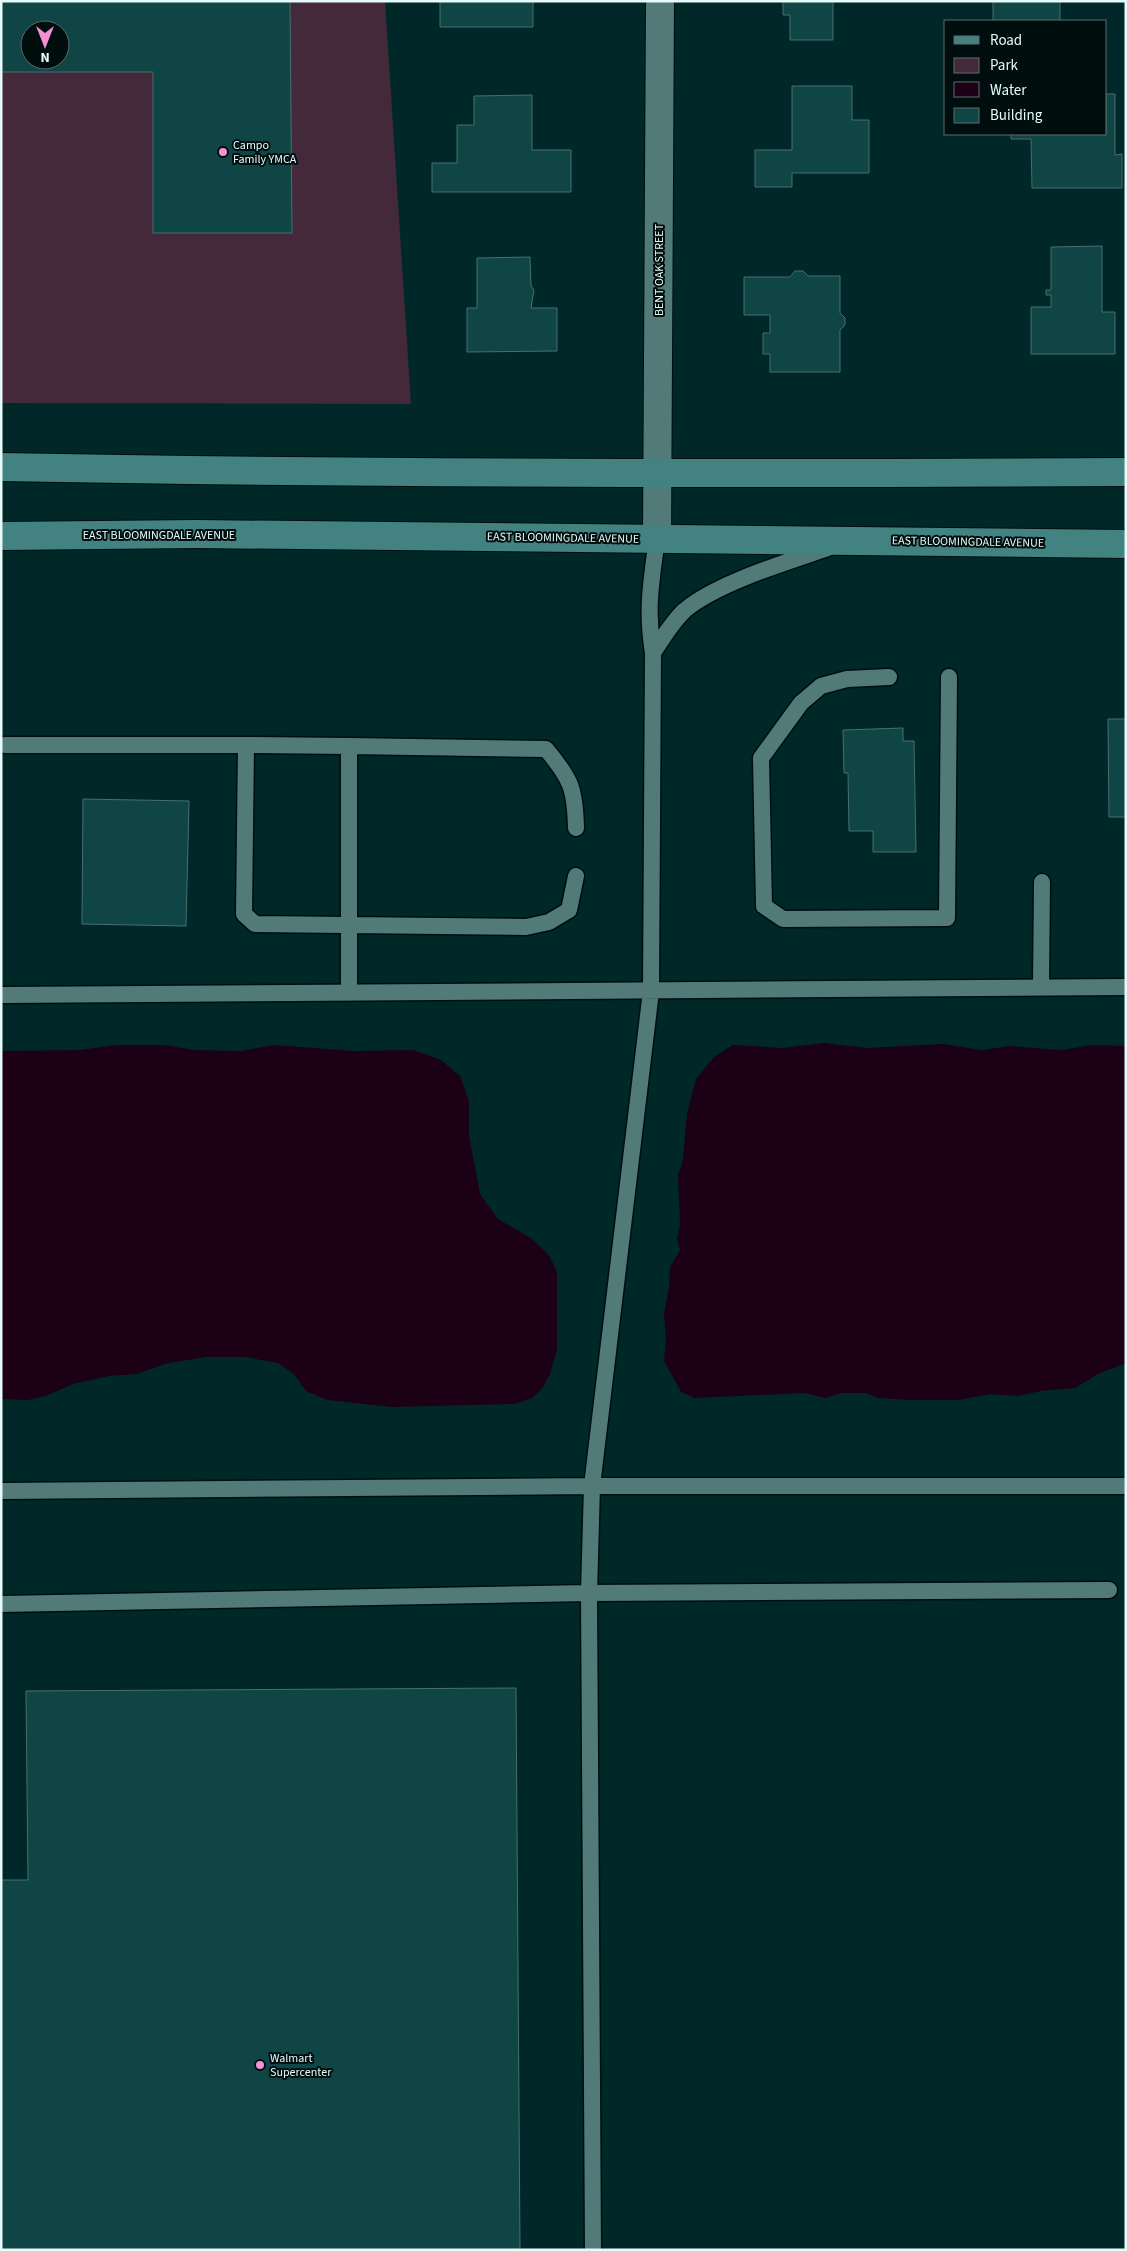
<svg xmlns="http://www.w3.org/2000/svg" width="1127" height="2251" font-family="'Source Sans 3',sans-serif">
	<rect width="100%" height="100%" fill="#002828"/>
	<path fill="#43293a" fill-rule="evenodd" d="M1 1H385L411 404 1 403ZM30 30H60V60H30Z"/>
	<path fill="#1c0015" d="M824 1043 867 1048 943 1044 982 1050 1010 1046 1061 1050 1093 1045 1126 1046V1363L1098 1374 1075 1388 1041 1391 1018 1396 990 1394 958 1400H910L878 1398 866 1393H841L825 1398 805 1393 695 1398 681 1392 664 1361 666 1339 664 1314 669 1287 670 1267 680 1250 677 1239 680 1224 678 1175 683 1160 687 1113 696 1079 714 1057 733 1045 783 1048Z
		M117 1045H163L195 1050 241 1051 273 1045 355 1051 413 1050 441 1060 460 1076 469 1101V1136L480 1194 498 1219 531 1238 549 1255 557 1272V1350L550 1374 542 1389 532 1398 515 1404 392 1407 327 1400 306 1391 294 1374 278 1363 245 1357H207L168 1363 137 1374 109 1376 73 1384 46 1396 28 1400 1 1399V1051L79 1050Z"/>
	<path fill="#104545" stroke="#486f6e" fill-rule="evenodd" d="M1 1H290L292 233H153V72H1ZM30 30H60V60H30Z
		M440 1H533V27H440Z
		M783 1H833V40H790V15H783Z
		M993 1H1060V21H993Z
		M792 86H852V120H869V173H792V187H755V150H792Z
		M1106 94H1115V155L1122 154V188H1032L1031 139H1011V134H1106Z
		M532 95V150H571V192H432V163H457V125H474V96Z
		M1102 246V312H1115V354H1031V307H1051V295H1046V290H1051V247Z
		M530 257 531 286 534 290 531 308H557V351L467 352V308H477V258Z
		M795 271H803L808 276H840V313L845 318V325L840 330V372H770V354H763V333H770V315H744V277H790Z
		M1108 719H1126V817H1109Z
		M903 728V741H914L916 852H873V831H849L848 773H844L843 730Z
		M83 799 189 801 186 926 82 924Z
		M516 1688 520 2250H1V1880H28L26 1691Z"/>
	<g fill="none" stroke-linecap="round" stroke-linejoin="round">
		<g stroke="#000e0e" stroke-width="19">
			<path id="service" d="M653 653C662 639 672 622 685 610 717 583 787 562 828 548
				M889 677 847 679 821 686 801 703 761 758 764 906 783 919 947 918 949 677
				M5 745H246
				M349 746 246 745 244 914 255 924 526 927 549 922 569 910 576 876
				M1041 987 1042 882
				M349 993V746L546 749C571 779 575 788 576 828
				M1 995 1126 987
				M1 1491 592 1486H1126
				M1 1604 589 1593 1109 1590
				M593 2250 589 1593 592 1486 651 991 653 653C646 610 651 582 657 539"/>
		</g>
		<g stroke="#000e0e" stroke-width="30">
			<path id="minor" d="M657 539 660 1"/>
		</g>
		<g stroke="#000e0e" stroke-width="30">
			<path id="secondary" d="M1 467C376 474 751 474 1126 472
				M1 536 197 534 1126 544"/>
		</g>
		<use href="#service" stroke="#527a79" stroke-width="16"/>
		<use href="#minor" stroke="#527a79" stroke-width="28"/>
		<use href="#secondary" stroke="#428281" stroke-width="28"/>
	</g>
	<g fill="#f491d4" stroke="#010e0e" stroke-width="2">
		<circle cx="223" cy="152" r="5"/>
		<circle cx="260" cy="2065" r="5"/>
	</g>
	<g text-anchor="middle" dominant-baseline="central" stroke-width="4" stroke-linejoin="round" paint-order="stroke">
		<g font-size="12" fill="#e5faf9" stroke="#010e0e" text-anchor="start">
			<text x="233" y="145">Campo<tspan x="233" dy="14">Family YMCA</tspan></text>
			<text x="270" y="2058">Walmart<tspan x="270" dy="14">Supercenter</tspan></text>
		</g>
		<g font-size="12" fill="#e5faf9" stroke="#010e0e">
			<text transform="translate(659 270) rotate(-90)">BENT OAK STREET</text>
			<text x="159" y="535">EAST BLOOMINGDALE AVENUE</text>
			<text transform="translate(563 538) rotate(1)">EAST BLOOMINGDALE AVENUE</text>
			<text transform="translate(968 542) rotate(1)">EAST BLOOMINGDALE AVENUE</text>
		</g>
	</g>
	<rect width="1127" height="2251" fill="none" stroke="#e5faf9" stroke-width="5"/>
	<rect x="944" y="20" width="162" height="115" fill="#010e0e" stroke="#5c6c6c"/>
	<rect x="954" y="36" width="25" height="8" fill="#428281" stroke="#5c6c6c"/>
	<text x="990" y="45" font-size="15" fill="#e5faf9">Road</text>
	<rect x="954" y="58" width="25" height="15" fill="#43293a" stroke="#5c6c6c"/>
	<text x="990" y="70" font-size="15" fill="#e5faf9">Park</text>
	<rect x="954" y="82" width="25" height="15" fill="#1c0015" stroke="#5c6c6c"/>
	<text x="990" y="95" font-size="15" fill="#e5faf9">Water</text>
	<rect x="954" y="108" width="25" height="15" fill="#104545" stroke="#5c6c6c"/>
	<text x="990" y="120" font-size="15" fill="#e5faf9">Building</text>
	<g transform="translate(45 45) rotate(180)"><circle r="24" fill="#010e0e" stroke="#5c6c6c"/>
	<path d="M0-4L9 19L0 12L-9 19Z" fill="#f491d4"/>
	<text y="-8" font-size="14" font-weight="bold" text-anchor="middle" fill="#e5faf9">N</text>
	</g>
</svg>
